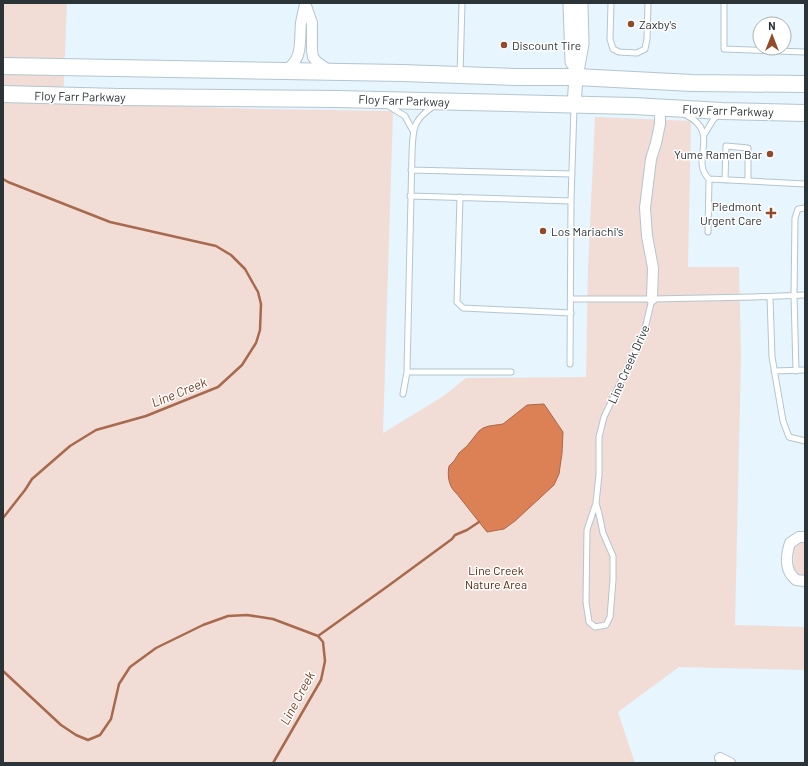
<svg xmlns="http://www.w3.org/2000/svg" width="808" height="766" font-family="Barlow,sans-serif">
	<rect width="100%" height="100%" fill="#e6f5fe"/>
	<path fill="#f1ddd5" d="M3 3H67L63 102 259 109 393 111 383 433 442 397 466 378 586 377 588 269 595 117 691 121 688 267H739L741 356 735 625 805 627V670L679 667 618 712 635 763H3Z
		M800 543H805V577H800L793 570 794 548Z"/>
	<path fill="#dc8056" stroke="#a8694d" d="M544 404 563 432 562 453 559 474 554 485 515 521 504 529 487 532 457 494C449 487 447 477 449 466L454 461 459 453 467 446 479 431 483 428 489 426 503 424 527 405Z"/>
	<g fill="none" stroke-linecap="round" stroke-linejoin="round">
		<path stroke="#a8694d" stroke-width="2.5" d="M3 179 8 182 110 222 216 246 231 255 245 269 258 292 261 304 260 330 256 343 242 365 218 387 146 416 96 430 70 446 32 479 25 490 3 518
			M318 636 388 586 452 539 455 535 467 530 479 522
			M3 671 61 725 76 735 88 740 100 735 111 719 119 684 130 667 156 648 203 625 228 616 247 615 273 619 318 636 323 642 325 661 321 680 273 763"/>
		<g stroke="#b4c5d0" stroke-width="7">
			<path id="service" d="M611 3 610 39 613 49 619 52 637 53 645 49 647 39 648 3
				M724 3V49L805 52
				M460 74 462 3
				M387 105 405 116 413 131
				M686 115C722 133 689 160 709 179L805 184
				M704 135 713 120 718 115
				M411 170 572 174
				M725 180 726 146 748 148V181
				M410 196 571 201
				M460 197 457 302 463 308 571 313
				M708 232 709 179
				M770 297 772 357 783 421 789 437 805 441
				M571 299H652L753 297 805 295
				M570 364 571 201 574 107
				M774 371 805 370
				M796 371 794 295 795 218 798 209 805 208
				M407 372H511
				M403 394 407 372 412 153C413 130 412 120 434 106
				M596 503 599 514 603 533 613 556V580L610 617 606 625 595 627 589 622 586 602 587 530 596 503 599 475V437L604 417 644 333 652 299"/>
		</g>
		<g stroke="#b4c5d0" stroke-width="12">
			<path id="minor" d="M305 3 312 23V50L313 57 317 62 330 71
				M284 71C304 60 299 42 301 23 302 16 304 10 305 4
				M652 299 653 268 647 236 645 208 651 159 656 143 660 124V111L662 107
				M805 537H799L790 543C787 552 785 564 790 573 791 575 794 578 796 580L805 581
				M720 758 730 763"/>
		</g>
		<g stroke="#b4c5d0" stroke-width="15">
			<path id="tertiary" d="M570 3 572 62 575 66
				M574 105 576 77 582 44 581 3"/>
		</g>
		<g stroke="#b4c5d0" stroke-width="18">
			<path id="primary" d="M3 66 402 73 514 77H576L692 83 805 84
				M3 94 119 97 337 99 634 106 722 111 805 113"/>
		</g>
		<use href="#service" stroke="#fff" stroke-width="5"/>
		<use href="#minor" stroke="#fff" stroke-width="10"/>
		<use href="#tertiary" stroke="#fff" stroke-width="13"/>
		<use href="#primary" stroke="#fff" stroke-width="16"/>
	</g>
	<g fill="#924a28" stroke="#fff" stroke-width="1.5">
		<circle cx="631" cy="24" r="4"/>
		<circle cx="504" cy="45" r="4"/>
		<circle cx="770" cy="154" r="4"/>
		<path d="M769 207h4v4h4v4h-4v4h-4v-4h-4v-4h4z"/>
		<circle cx="543" cy="231" r="4"/>
	</g>
	<g text-anchor="middle" dominant-baseline="central" stroke-width="3" stroke-linejoin="round" paint-order="stroke">
		<g font-size="12" fill="#2d3438" stroke="#fff" text-anchor="start">
			<text x="639" y="24">Zaxby's</text>
			<text x="512" y="45">Discount Tire</text>
			<text x="762" y="154" text-anchor="end">Yume Ramen Bar</text>
			<text x="762" y="206" text-anchor="end">Piedmont<tspan x="762" dy="14">Urgent Care</tspan></text>
			<text x="551" y="231">Los Mariachi's</text>
		</g>
		<g font-size="12" fill="#2d3438" stroke="#fff">
			<text transform="translate(80 96) rotate(1)">Floy Farr Parkway</text>
			<text transform="translate(404 100) rotate(2)">Floy Farr Parkway</text>
			<text transform="translate(728 110) rotate(2)">Floy Farr Parkway</text>
			<text transform="translate(628 364) rotate(-66)">Line Creek Drive</text>
		</g>
		<g font-size="12" fill="#612607" stroke="#fff">
			<text x="496" y="570">Line Creek<tspan x="496" dy="14">Nature Area</tspan></text>
		</g>
		<g font-size="13" font-style="italic" fill="#783b1f" stroke="#fff">
			<text transform="translate(179 392) rotate(-22)">Line Creek</text>
			<text transform="translate(297 698) rotate(-62)">Line Creek</text>
		</g>
	</g>
	<rect width="808" height="766" fill="none" stroke="#2d3438" stroke-width="8"/>
	<g transform="translate(772 36)"><circle r="19" fill="#ffffff" stroke="#abaeaf"/>
	<path d="M0-3L7 15L0 10L-7 15Z" fill="#924a28"/>
	<text y="-6" font-size="11" font-weight="bold" text-anchor="middle" fill="#2d3438">N</text>
	</g>
</svg>
